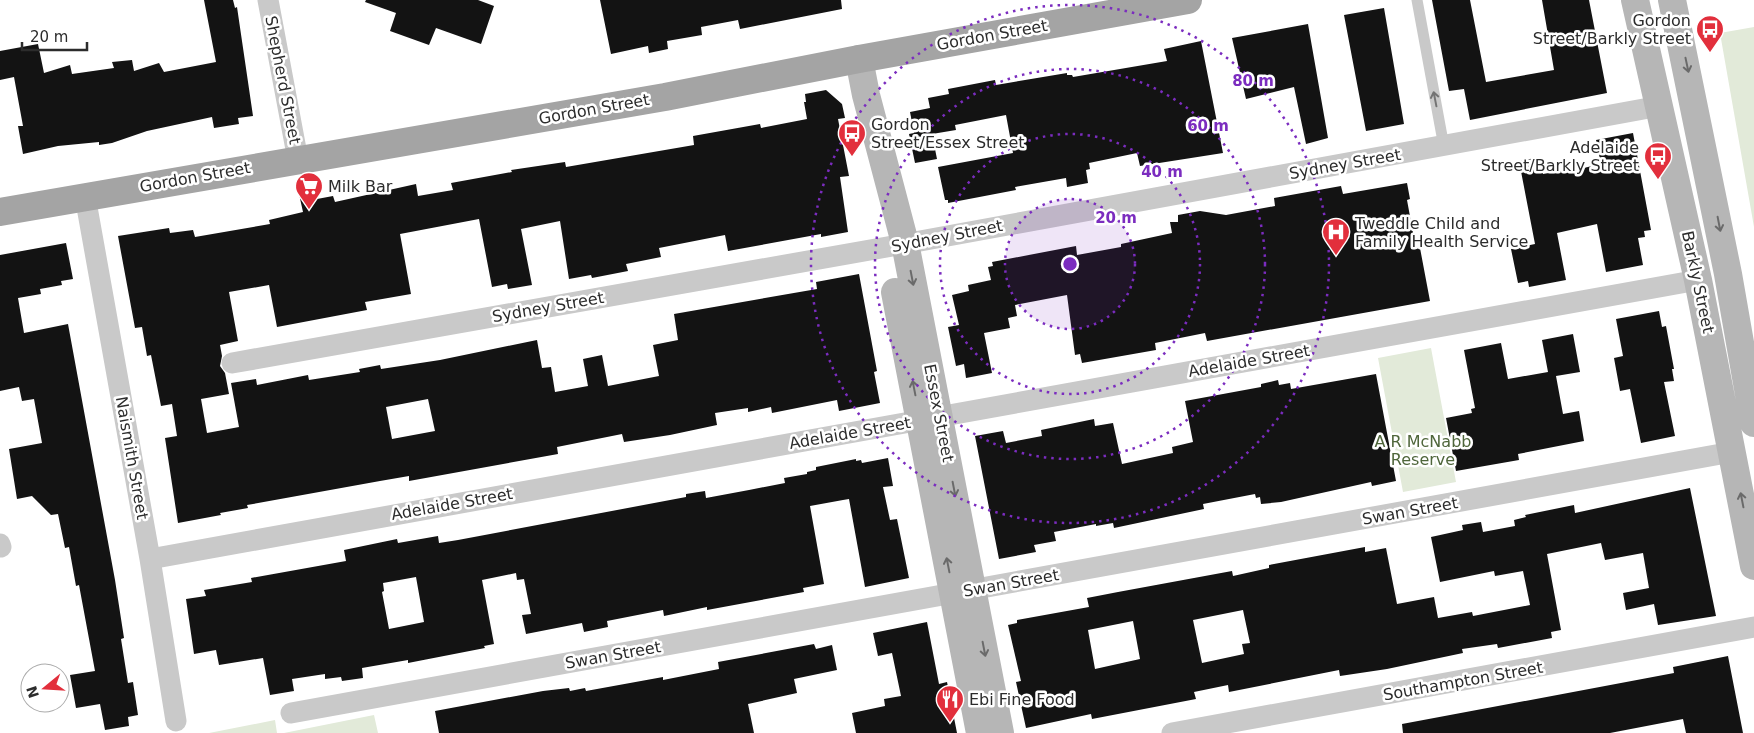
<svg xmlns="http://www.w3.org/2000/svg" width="1754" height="733" font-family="'DejaVu Sans',sans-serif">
	<rect width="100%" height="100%" fill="#fff"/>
	<path fill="#e2ead9" d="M1754 27V227L1720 33Z
		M1431 348 1456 482 1403 492 1378 358Z
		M374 715 378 733H284Z
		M275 720 277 733H209Z"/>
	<path fill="#131313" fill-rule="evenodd" d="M204 0H233L235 8 237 7 253 116 238 118 239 124 214 128 212 117 147 131 112 143 99 145V142L58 146 23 154 18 126H23L14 77 0 80V51L38 44 44 73 70 65 72 74 114 68 112 62 132 60 134 71 159 63 164 72 216 62Z
		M366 0H478L494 6 481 44 436 28 429 45 390 31 396 13 365 2Z
		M600 0H841L842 9 740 29 738 20 701 27 702 35 667 41 668 49 649 53 648 46 611 54Z
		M1432 0H1470L1486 82 1554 70 1542 0H1589L1607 93 1470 120 1464 89 1449 91Z
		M1384 8 1404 124 1366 131 1344 15Z
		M1308 24 1328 138 1306 144 1294 87 1246 99 1232 38Z
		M1201 41 1223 153 1140 166 1137 153 1089 163 1090 169 1086 170 1088 183 1067 187 1066 178 1015 187 1016 190 948 203V200H945L938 167 1013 153 1006 115 955 125 956 130 932 134 937 159 915 163 909 134 914 133 910 112 930 108 928 98 949 94 948 89 995 80 996 85 1067 73V75H1072L1073 77 1167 61 1164 49Z
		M826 90 842 104 845 118 838 119 849 176 840 177 848 232 821 237V234L728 251 725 235 659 248 661 257 626 264 628 271 592 278 591 275 569 279 560 221 521 229 532 285 508 289 507 284 492 287 479 219 400 234 411 294 365 302 367 310 277 327 269 285 229 292 238 341 220 345 222 356 220 366 225 373 229 394 201 399 207 433 239 427 231 383 256 379 257 385 308 375 309 380 360 372 359 369 380 365 381 369 440 360 537 340 542 368 551 367 555 392 588 386 583 359 602 355 608 386 659 376 653 345 678 340 674 314 817 289 816 282 859 274 877 371 874 372 880 403 839 411 837 400 772 413 771 407 748 412V408L715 413 717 425 670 435 624 442 622 434 557 447 558 454 409 481V476L380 481 247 505 248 508 220 513 221 515 178 523 165 438 177 436 172 404 161 406 151 355 147 356 142 327 135 328 118 236 169 228 170 233 193 230 195 237 270 224 269 220 303 212 299 194 316 191 317 199 333 196 335 202 416 184 418 196 453 190 451 183 512 172 511 170 565 162 566 167 694 145 693 136 760 124 761 128 807 119 804 102H806L805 94ZM428 399 435 431 392 439 386 407Z
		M1633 133 1651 230 1644 231 1645 237 1638 238 1643 265 1606 272 1597 224 1557 233 1566 280 1529 287 1528 281 1518 283 1511 249 1535 244 1519 161 1536 158 1538 166H1541L1543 174 1566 170V172L1601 164 1596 140Z
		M1407 183 1410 199 1407 200 1416 249 1420 248 1430 301 1207 341 1205 333 1155 343 1156 350 1082 363 1080 354 1075 355 1067 295 1015 305 1017 316 1008 318 1010 328 984 333 992 373 966 378 964 364 956 366 948 327 959 325 952 295 969 291 968 285 991 280 988 267 993 266 992 262 1076 246 1077 255 1121 247V244L1172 233 1170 222H1178V215L1200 211 1226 215 1275 206 1274 198 1341 186 1343 194Z
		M66 243 73 279 61 281 62 285 40 289 41 294 18 298 24 333 68 324 115 580 124 638 121 639 128 683 133 682 138 715 128 717 129 726 105 730 100 704 76 708 70 675 95 671 79 585 76 586 69 547 65 548 58 514 51 515 32 496 17 499 9 449 42 443 34 399 22 401 19 387 0 391V255Z
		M1659 311 1662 327 1666 326 1674 369H1672L1674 381 1664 382 1675 436 1641 443 1630 389 1620 391 1614 358 1623 356 1616 319Z
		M1573 334 1580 372 1556 376 1563 414 1579 411 1584 441 1518 454 1519 460 1456 471 1446 418 1472 413 1471 409 1475 408 1464 350 1501 343 1508 379 1548 372 1542 340Z
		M1376 374 1396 481 1372 486 1371 482 1281 502 1261 504 1260 497 1256 498 1255 494 1203 504 1204 509 1114 528 1113 523 1096 526V524L1054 532 1056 541 1034 545 1036 552 999 559 975 436 1003 431 1006 443 1042 436 1041 430 1094 419 1095 426 1113 423 1122 464 1173 453 1172 447 1193 442 1185 401 1261 387V384L1278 380 1279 385 1290 383 1291 389Z
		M888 458 893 486 883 487 890 520 897 519 909 578 865 587 849 499 843 500 810 506 824 584 803 588 804 592 707 610V607L664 616 663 610 607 621 608 627 584 632 582 623 526 634 522 615 531 614 524 579 517 580 516 573 482 580 494 644 484 646 485 648 408 663V660L362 668 363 678 342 681 341 677 325 679V674L292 679 294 691 270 695 263 658 219 665 216 650 194 654 186 599 206 596 204 590 252 582 251 578 346 561 344 550 397 539 398 543 438 536 439 543 458 540 686 497V494L705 491 706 498 749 490 785 483 784 478 807 474V472L816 470V467L856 459V461L861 460 862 463ZM416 577 424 622 389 629 382 592 384 591 383 583Z
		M1690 488 1716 616 1658 625 1654 604 1626 610 1623 593 1649 588 1643 553 1605 560 1601 543 1547 554 1561 630 1551 632 1552 638 1498 648 1497 644 1462 649 1463 653 1387 669 1340 676 1339 670 1229 692 1228 685 1194 692 1196 699 1092 719 1091 714 1026 728 1016 682 1021 681 1008 625 1017 623V620L1089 607 1087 598 1118 592 1232 571 1233 576 1269 568V565L1365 547V552L1386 548 1397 604 1434 597 1438 618 1472 612 1473 616 1530 605 1523 571 1495 576 1494 571 1440 582 1431 537 1463 530 1462 525 1481 522 1483 532 1515 526 1514 520 1526 517 1525 515 1574 505 1575 513ZM1243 610 1250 643 1242 644 1244 654 1202 663 1193 620ZM1133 621 1140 659 1095 669 1088 630Z
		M927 622 939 684 947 682 957 733H856L852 713 885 706 884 699 901 696 892 653 878 656 873 633Z
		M814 644 816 649 832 645 837 670 794 679 797 693 748 704 754 733H439L435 711 543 691 569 688 570 691 585 688 586 691 663 677V680L719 669 718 662Z
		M1728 656 1743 733H1686L1683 719 1610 733H1403L1402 724 1674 673 1673 667Z"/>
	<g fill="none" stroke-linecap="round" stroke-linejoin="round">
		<path stroke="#c9c9c9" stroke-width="11" d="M1417 0 1444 147"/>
		<path stroke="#c9c9c9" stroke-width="21" d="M268 0 298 160
			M85 196 150 559 176 721
			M232 363 887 247 1660 106
			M0 544 1 547
			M150 559 1698 280
			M291 713 1732 452
			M1172 733 1754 627"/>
		<path stroke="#b6b6b6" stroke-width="28" d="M1635 0 1698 280 1754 566
			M1672 0 1728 274 1754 423
			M859 59 866 95 905 243 1000 733
			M895 292 980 733"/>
		<path stroke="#a4a4a4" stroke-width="28" d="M0 212 665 97 859 59 1188 0"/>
	</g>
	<defs><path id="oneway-shaft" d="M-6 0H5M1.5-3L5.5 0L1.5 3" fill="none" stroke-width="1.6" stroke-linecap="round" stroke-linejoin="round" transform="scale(1.25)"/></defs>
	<g stroke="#6a6a6a">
		<use href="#oneway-shaft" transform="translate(1687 65) rotate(78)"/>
		<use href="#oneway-shaft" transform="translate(1719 224) rotate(79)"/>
		<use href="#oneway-shaft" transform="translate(912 278) rotate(79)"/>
		<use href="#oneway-shaft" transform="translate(914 388) rotate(-101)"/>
		<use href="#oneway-shaft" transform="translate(954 489) rotate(79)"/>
		<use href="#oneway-shaft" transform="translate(1742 500) rotate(-101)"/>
		<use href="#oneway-shaft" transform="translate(948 565) rotate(-101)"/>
		<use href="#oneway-shaft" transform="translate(984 649) rotate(79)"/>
	</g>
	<use stroke="#737373" href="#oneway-shaft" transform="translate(1435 99) rotate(-101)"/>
	<circle cx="1070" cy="264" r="65" fill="#7b2cbf" fill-opacity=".12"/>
	<g fill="none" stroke="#7b2cbf" stroke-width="2.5" stroke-dasharray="2.5 5">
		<circle cx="1070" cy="264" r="65"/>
		<circle cx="1070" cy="264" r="130"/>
		<circle cx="1070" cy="264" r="195"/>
		<circle cx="1070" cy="264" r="259"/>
	</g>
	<defs>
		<g id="bus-pin" transform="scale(1.4375)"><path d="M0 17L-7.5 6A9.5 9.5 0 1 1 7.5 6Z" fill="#e22f3c" stroke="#fff"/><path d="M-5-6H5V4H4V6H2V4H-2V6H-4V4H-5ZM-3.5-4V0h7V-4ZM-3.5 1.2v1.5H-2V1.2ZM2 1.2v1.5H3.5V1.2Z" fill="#fff"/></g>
		<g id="supermarket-pin" transform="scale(1.4375)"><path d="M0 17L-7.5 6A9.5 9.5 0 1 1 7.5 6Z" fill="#e22f3c" stroke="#fff"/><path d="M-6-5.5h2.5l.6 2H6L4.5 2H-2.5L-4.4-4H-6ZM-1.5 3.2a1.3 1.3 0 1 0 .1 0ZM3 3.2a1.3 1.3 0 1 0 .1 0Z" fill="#fff"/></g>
		<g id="hospital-pin" transform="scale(1.4375)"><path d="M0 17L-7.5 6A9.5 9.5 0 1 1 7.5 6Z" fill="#e22f3c" stroke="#fff"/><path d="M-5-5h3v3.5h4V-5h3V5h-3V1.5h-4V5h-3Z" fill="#fff"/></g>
		<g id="restaurant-pin" transform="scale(1.4375)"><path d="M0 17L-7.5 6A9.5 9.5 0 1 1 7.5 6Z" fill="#e22f3c" stroke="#fff"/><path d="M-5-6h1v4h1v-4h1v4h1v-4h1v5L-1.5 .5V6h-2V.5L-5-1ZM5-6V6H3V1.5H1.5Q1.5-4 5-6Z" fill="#fff"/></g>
	</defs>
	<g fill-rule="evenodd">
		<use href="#bus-pin" x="1710" y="29"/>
		<use href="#bus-pin" x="852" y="133"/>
		<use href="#bus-pin" x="1658" y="156"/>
		<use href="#supermarket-pin" x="309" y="186"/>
		<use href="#hospital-pin" x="1336" y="232"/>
		<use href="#restaurant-pin" x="950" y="699"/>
	</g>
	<g text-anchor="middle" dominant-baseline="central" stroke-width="5" stroke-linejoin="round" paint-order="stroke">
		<g font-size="16" fill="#2c2c2c" stroke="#fff" text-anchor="start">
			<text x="1691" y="20" text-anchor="end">Gordon<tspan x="1691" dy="18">Street/Barkly Street</tspan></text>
			<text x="871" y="124">Gordon<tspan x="871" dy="18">Street/Essex Street</tspan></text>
			<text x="1639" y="147" text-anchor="end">Adelaide<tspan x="1639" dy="18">Street/Barkly Street</tspan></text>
			<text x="328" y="186">Milk Bar</text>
			<text x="1355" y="223">Tweddle Child and<tspan x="1355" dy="18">Family Health Service</tspan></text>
			<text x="969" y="699">Ebi Fine Food</text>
		</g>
		<g font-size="16" fill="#2c2c2c" stroke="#fff">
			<text transform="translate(992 35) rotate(-10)">Gordon Street</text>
			<text transform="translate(283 80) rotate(79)">Shepherd Street</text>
			<text transform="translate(594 109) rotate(-10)">Gordon Street</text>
			<text transform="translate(1345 164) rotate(-10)">Sydney Street</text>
			<text transform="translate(195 177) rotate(-10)">Gordon Street</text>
			<text transform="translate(947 236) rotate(-11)">Sydney Street</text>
			<text transform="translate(1698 282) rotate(78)">Barkly Street</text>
			<text transform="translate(548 307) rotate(-10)">Sydney Street</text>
			<text transform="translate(1249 361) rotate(-10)">Adelaide Street</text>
			<text transform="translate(939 413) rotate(79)">Essex Street</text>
			<text transform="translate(850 433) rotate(-10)">Adelaide Street</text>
			<text transform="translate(132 458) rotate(80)">Naismith Street</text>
			<text transform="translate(452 504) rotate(-10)">Adelaide Street</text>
			<text transform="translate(1410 511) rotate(-10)">Swan Street</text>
			<text transform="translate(1011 583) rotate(-10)">Swan Street</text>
			<text transform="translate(613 655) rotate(-10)">Swan Street</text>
			<text transform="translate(1463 681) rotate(-10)">Southampton Street</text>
		</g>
		<g font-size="16" fill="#4f663b" stroke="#fff">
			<text x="1423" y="441">A R McNabb<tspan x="1423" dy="18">Reserve</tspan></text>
		</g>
	</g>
	<circle cx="1070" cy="264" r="8" fill="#7b2cbf" stroke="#fff" stroke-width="2.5"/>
	<g font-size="15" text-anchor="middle" font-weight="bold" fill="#7b2cbf" stroke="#fff" stroke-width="5" stroke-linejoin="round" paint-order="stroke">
		<text x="1253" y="86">80 m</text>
		<text x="1208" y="131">60 m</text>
		<text x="1162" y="177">40 m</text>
		<text x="1116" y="223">20 m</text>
	</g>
	<g transform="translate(45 688) rotate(252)"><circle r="24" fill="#ffffff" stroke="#ababab"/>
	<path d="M0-4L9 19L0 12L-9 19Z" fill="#e22f3c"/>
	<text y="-8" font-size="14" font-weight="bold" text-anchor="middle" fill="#2c2c2c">N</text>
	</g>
	<path d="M22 42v8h65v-8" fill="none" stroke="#2c2c2c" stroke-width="2.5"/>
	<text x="30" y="42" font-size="15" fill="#2c2c2c" stroke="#ffffff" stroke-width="4" paint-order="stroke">20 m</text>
</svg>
